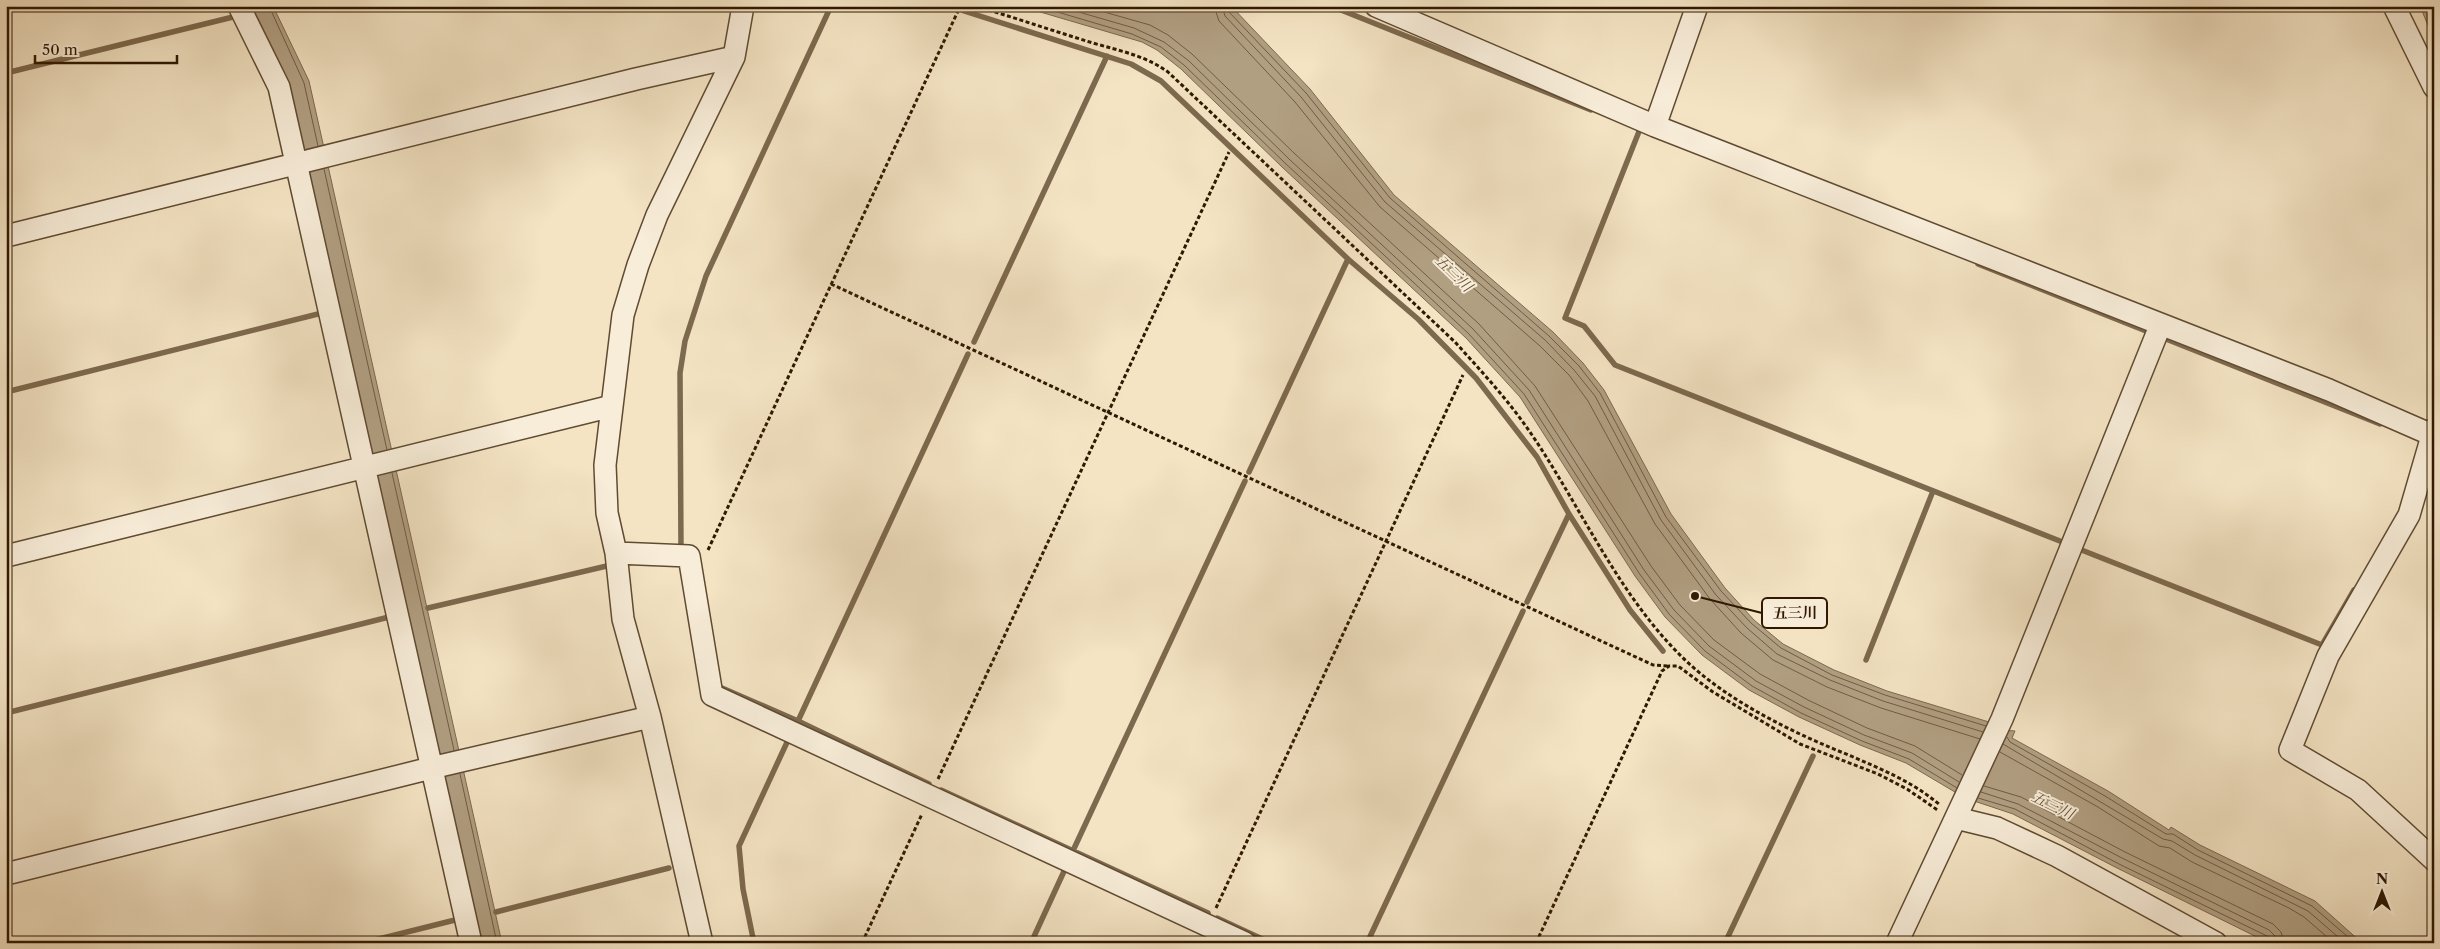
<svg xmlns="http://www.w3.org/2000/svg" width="2440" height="949" font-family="'Libre Caslon Text','Noto Serif JP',serif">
	<rect width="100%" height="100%" fill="#f4e4c4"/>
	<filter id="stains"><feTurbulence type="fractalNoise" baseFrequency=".004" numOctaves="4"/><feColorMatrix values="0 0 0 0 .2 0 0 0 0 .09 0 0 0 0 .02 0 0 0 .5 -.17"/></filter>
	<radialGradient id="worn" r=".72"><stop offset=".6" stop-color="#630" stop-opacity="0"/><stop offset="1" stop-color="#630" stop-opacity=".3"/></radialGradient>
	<path fill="#b19f82" stroke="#7d694e" d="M246 6H273L309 81 502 943H476L289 103Z
		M1020 6H1231L1310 89 1394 195 1553 332 1583 363 1604 390 1671 514 1725 588 1754 620 1783 644 1834 670 1887 691 1989 722 2003 730 2015 731 2012 738 2108 791 2169 830 2171 827 2200 845 2315 901 2362 943H2269L2117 868 2013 814 1965 798 1906 763 1860 745 1799 717 1749 690 1702 655 1665 617 1635 576 1520 397 1466 338 1282 167 1181 69 1157 50 1142 42Z
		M2420 6H2434V40Z
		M2434 459V547C2426 514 2427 492 2434 459Z"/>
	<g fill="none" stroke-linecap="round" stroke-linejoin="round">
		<path stroke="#705c42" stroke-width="1" d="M269 6 304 83 318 146
			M1037 6 1132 34 1161 47 1184 65 1285 163 1469 334 1524 394 1639 573 1669 614 1705 651 1752 686 1801 713 1862 741 1909 759 1957 788
			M1058 6 1134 28 1164 42 1189 61 1289 159 1473 329 1529 390 1644 570 1674 610 1709 646 1756 681 1804 707 1864 735 1912 753 1959 782
			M1083 6 1150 25 1168 35 1192 54 1294 153 1479 324 1535 386 1651 566 1680 605 1714 640 1760 674 1808 700 1867 728 1915 746 1962 775
			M1214 6 1219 21 1295 102 1380 207 1540 346 1569 375 1588 401 1655 524 1710 599 1741 633 1773 660 1827 687 1881 708 1980 739
			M1222 6 1225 16 1301 97 1385 202 1545 340 1574 370 1595 396 1661 520 1716 595 1747 628 1777 654 1830 680 1883 701 1983 732
			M1228 6 1229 12 1306 93 1390 198 1549 336 1579 366 1600 393 1666 517 1721 591 1751 623 1781 648 1832 675 1885 695 1986 726
			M324 169 387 450
			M392 473 454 750
			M2007 737 2010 742 2105 796 2166 834H2173L2198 850 2312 906 2355 943
			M2003 744 2163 839 2172 841 2195 855 2308 911 2345 943
			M2000 752 2098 807 2159 846 2170 848 2192 862 2289 908 2304 917 2334 943
			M460 774 497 943
			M1984 786 2021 797 2125 852 2273 924 2281 932 2284 943
			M1981 792 2018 804 2122 858 2269 930 2275 936 2276 943
			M1978 798 2015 809 2119 864 2267 936 2270 943"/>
		<path stroke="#7d694e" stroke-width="5.5" d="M1331 6 1591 110
			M274 8 281 6
			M964 11 1131 64 1161 81 1348 259 1418 319 1476 378 1537 457 1569 514 1630 610 1663 651
			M6 73 237 16
			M1640 129 1565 318 1584 326 1615 365 2065 543
			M1978 264 2146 331
			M2166 339 2380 424
			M974 342 1107 56
			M6 392 322 313
			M1249 472 1348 259
			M2079 549 2322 645 2354 590
			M681 551 680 373 685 341 706 276 831 6
			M1527 602 1569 514
			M428 608 611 565
			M1866 660 1933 491
			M722 688 798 721 929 784
			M6 713 393 616
			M798 721 968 354
			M941 790 1208 913
			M1071 855 1245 481
			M496 912 669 868
			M1217 918 1271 943
			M363 943 459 919
			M754 943 743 889 739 846 789 738
			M1031 943 1066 867
			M1367 943 1523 611
			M1725 943 1813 756"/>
		<g stroke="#604b32" stroke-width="24">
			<path id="minor" d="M239 6 279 87 471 943
				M1376 6 1655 126 2329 390 2432 435
				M2394 6 2434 87
				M1655 126 1697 6
				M6 236 636 79 734 57
				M2434 429 2409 515 2328 656 2290 750 2358 790 2434 860
				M616 553 689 556 712 695 1245 943
				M6 556 612 406
				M1956 818 1997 828 2057 856 2216 943
				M6 874 431 768 650 717
				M702 943 650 717 623 619 616 553 607 513 605 465 623 315 638 265 657 215 734 57 743 6
				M1897 943 2002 719 2160 326"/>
		</g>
		<path stroke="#2f1801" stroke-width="3" stroke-dasharray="4 2.5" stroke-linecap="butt" d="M976 6C1015 18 1054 31 1093 43 1120 51 1144 55 1168 72L1455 342C1482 372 1510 402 1532 435 1582 509 1618 594 1682 657 1727 701 1793 733 1851 756 1883 770 1913 782 1940 805
			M831 284 1653 665 1669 666
			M708 550 958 11
			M938 779 1229 152
			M1216 908 1463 375
			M862 943 922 814
			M1536 943 1662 671 1669 666H1678L1713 692 1800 744 1878 774 1907 789 1939 811"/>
		<use href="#minor" stroke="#f8edd9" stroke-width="21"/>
	</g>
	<g text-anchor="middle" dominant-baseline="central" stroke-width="4" stroke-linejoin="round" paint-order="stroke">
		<g font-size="15" font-style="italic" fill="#634e35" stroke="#f8edd9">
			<text transform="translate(1454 273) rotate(44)">五三川</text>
			<text transform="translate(2053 805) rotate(26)">五三川</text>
		</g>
	</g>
	<path fill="none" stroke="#2f1801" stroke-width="2" d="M1695 596L1762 613"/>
	<circle fill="#2f1801" stroke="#f8edd9" stroke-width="2" cx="1695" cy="596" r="5"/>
	<rect fill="#f8edd9" stroke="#2f1801" stroke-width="2" x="1762" y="598" width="65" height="30" rx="5"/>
	<g font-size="15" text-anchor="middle" font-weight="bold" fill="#2f1801">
		<text x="1795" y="618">五三川</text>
	</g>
	<rect width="2440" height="949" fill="none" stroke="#f4e4c4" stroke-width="25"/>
	<rect x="8" y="8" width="2425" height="934" fill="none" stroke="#2f1801" stroke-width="2.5"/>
	<rect x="12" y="12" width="2415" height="924" fill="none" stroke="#2f1801"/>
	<g transform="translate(2382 892)" stroke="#f8edd9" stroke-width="4" paint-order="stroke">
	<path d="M0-4L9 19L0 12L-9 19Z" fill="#2f1801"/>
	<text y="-8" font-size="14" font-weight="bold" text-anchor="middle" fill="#2f1801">N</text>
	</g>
	<path d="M35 55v8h142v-8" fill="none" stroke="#2f1801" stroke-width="2.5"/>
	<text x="42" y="55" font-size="15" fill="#2f1801" stroke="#f8edd9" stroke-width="4" paint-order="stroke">50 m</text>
	<rect width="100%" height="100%" filter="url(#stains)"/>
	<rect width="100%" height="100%" fill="url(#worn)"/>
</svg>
